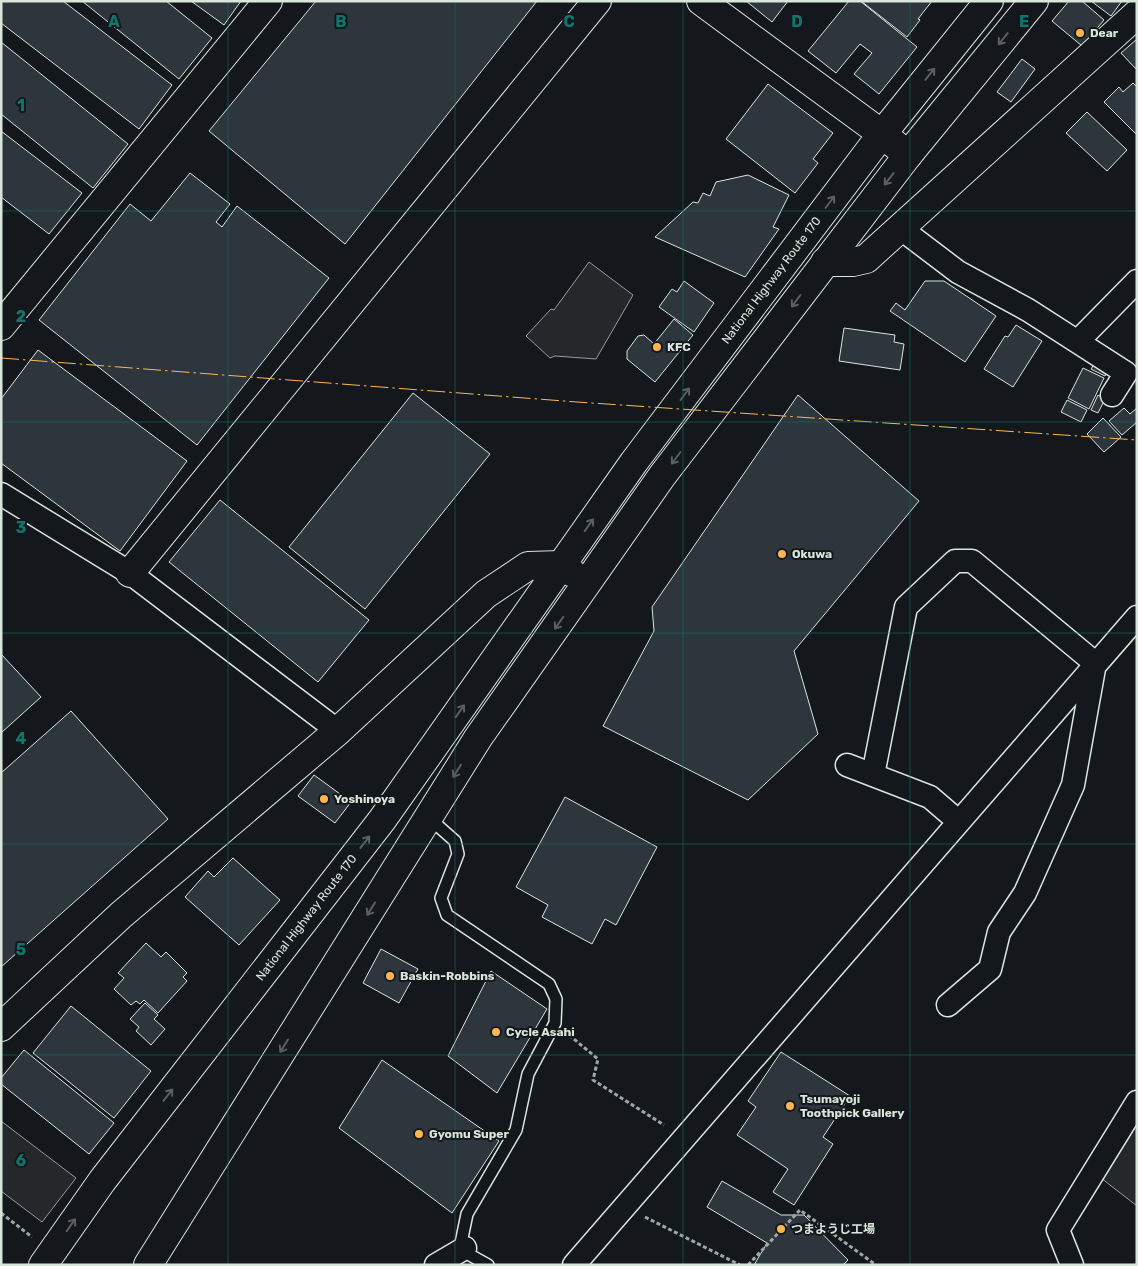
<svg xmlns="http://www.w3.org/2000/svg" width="1138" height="1266" font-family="Rubik,'Noto Sans JP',sans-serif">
	<rect width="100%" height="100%" fill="#14181c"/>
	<path fill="#24282b" stroke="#939e99" d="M589 262 633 295 596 359 555 356 550 358 526 336 551 309 554 310Z
		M1137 1116V1206L1101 1178Z
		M1 1121 76 1178 42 1222 1 1191Z"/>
	<path fill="#2c363c" stroke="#d8e6dc" d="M1 1H63L172 85 139 129 1 23Z
		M82 1H166L212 38 179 79Z
		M191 1H241L224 25Z
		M316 1H537L345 244 209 131Z
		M746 1H788L772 22Z
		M849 1H860L917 47 879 94 854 74 872 53 860 44 836 73 808 51Z
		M861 1H932L918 19 920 20 907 37Z
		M1069 1H1082L1104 20 1082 46 1052 21Z
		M1091 1H1122L1111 16Z
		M1137 39V69H1136L1121 53Z
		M1 42 128 144 93 188 1 114Z
		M1022 59 1035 69 1011 102 997 92Z
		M1133 83 1137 87V135L1104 102 1119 87 1123 92Z
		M768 84 833 133 813 159 818 163 795 193 726 139Z
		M1087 112 1127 150 1107 171 1066 133Z
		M1 131 82 193 49 234 1 197Z
		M190 173 230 204 216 222 222 227 237 206 329 278 197 445 39 320 130 204 151 221Z
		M748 175 789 195 773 227 779 229 745 277 655 237 693 202 698 203 703 193 710 196 716 182Z
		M684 281 714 303 694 332 659 307 672 289 677 292Z
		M925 281H944L996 316 965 362 890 311 896 303 905 310Z
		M674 319 693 335 655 382 627 359V351L638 336 644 335 654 344Z
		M1016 325 1042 341 1013 387 984 369 1005 336 1008 337Z
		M844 328 895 335 894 342 904 344 900 370 839 361Z
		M38 350 187 461 120 551 1 463V399Z
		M1096 361 1109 368 1105 376 1091 369Z
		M1083 368 1104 378 1089 409 1068 398Z
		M413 393 490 454 365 609 289 547Z
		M798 395 919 501 794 651 818 734 748 800 603 726 654 631 652 607Z
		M1098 395 1105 399 1098 413 1091 410Z
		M1067 400 1087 410 1081 422 1061 412Z
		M1124 408 1130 414 1137 408V422L1122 435 1109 421Z
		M1103 418 1121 437 1104 452 1087 434Z
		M220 500 369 620 318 682 169 562Z
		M1 654 41 697 1 733Z
		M71 711 168 819 1 967V773Z
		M314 775 351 802 335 823 298 796Z
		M565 797 657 847 616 925 605 919 592 944 542 917 548 905 516 887Z
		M233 858 280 900 239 945 185 897 208 871 214 877Z
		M146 943 161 957 166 952 187 973 183 977 187 981 158 1013 144 1000 140 1004 136 1001 131 1005 114 989 124 978 118 973Z
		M381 949 418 969 399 1003 363 983Z
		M491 971 547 1009 497 1093 448 1056Z
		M145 1003 158 1015 154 1019 165 1029 151 1045 136 1031 139 1027 130 1019Z
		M71 1006 151 1071 114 1118 33 1053Z
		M24 1050 114 1123 89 1154 1 1084V1078Z
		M781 1052 850 1096 823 1137 833 1144 794 1205 773 1192 788 1169 737 1135 756 1107 748 1101Z
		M382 1060 499 1141 452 1213 339 1128Z
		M722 1181 781 1215H804L848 1260 843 1265H754L767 1243 707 1207Z"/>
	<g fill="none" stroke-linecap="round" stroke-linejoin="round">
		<g stroke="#d8e6dc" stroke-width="14">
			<path id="lane" d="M428 817 455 841 458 854 441 898 447 915 549 984 556 999 555 1023 528 1074 516 1130 467 1214 461 1243 470 1255 488 1265"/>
		</g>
		<g stroke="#d8e6dc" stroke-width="25">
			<path id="street" d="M900 228 958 272 1028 310 1126 373 1112 395
				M1078 341 1137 281
				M1 494 130 573 338 731
				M847 765 930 797 958 821
				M873 775 906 607 955 561H972L1095 663 1073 785 1025 893 999 932 990 969 948 1005
				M436 1265 465 1248
				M574 1265 1137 617
				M1072 1265 1058 1230 1137 1102"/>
		</g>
		<g stroke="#d8e6dc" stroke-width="30">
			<path id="secondary" d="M701 1 882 134 908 155
				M1 326 268 1
				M130 573 597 1"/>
		</g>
		<g stroke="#d8e6dc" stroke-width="30">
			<g id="highway">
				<path d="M825 262H853L866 259 1137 14"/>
				<path d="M1 1027 121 915 338 731 486 594 528 566 561 565 571 572"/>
				<path id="s1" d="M43 1265 102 1181 382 820 634 462 882 134 989 1"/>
				<path d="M148 1265 478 738 662 476 908 155 1034 1"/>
			</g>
		</g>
		<path stroke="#9da8a2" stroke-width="3" stroke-dasharray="4 2.5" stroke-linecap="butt" d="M569 1035 598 1059 593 1080 664 1125
			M1 1213 32 1237
			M645 1217 740 1265
			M748 1265 800 1210 876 1265"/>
		<use href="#lane" stroke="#14181c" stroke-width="11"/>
		<use href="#street" stroke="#14181c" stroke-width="22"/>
		<use href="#secondary" stroke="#14181c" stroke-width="28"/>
		<use href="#highway" stroke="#14181c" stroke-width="28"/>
		<path stroke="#ffb74d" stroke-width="1" stroke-dasharray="18 4 2.5 4" stroke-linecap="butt" d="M1 358 577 402 1137 440"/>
	</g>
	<defs><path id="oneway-shaft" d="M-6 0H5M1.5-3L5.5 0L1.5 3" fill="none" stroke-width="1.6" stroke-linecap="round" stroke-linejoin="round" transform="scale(1.25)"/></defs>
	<g stroke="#59605f">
		<use href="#oneway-shaft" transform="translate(1003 39) rotate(129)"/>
		<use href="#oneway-shaft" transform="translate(930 74) rotate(-51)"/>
		<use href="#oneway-shaft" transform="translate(889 179) rotate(128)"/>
		<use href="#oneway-shaft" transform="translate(830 202) rotate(-53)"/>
		<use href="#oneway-shaft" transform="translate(796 301) rotate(127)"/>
		<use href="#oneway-shaft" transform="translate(685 394) rotate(-53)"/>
		<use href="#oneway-shaft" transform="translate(676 458) rotate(127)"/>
		<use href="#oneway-shaft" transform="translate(589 525) rotate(-55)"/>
		<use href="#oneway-shaft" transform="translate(559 623) rotate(125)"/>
		<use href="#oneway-shaft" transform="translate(460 711) rotate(-55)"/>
		<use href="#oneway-shaft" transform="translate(457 771) rotate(122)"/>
		<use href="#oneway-shaft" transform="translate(365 842) rotate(-52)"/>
		<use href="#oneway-shaft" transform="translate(371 909) rotate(122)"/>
		<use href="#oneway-shaft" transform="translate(284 1046) rotate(122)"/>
		<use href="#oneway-shaft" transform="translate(168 1095) rotate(-52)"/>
		<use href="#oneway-shaft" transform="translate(71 1225) rotate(-55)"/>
	</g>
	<path fill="none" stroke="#0f766e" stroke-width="1" stroke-opacity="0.55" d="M228 1V1265M455 1V1265M683 1V1265M910 1V1265M1 211H1137M1 422H1137M1 633H1137M1 844H1137M1 1055H1137"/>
	<g fill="#ffb74d" stroke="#14181c" stroke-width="2">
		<circle cx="1080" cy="33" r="5"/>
		<circle cx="657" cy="347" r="5"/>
		<circle cx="782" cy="554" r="5"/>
		<circle cx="324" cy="799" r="5"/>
		<circle cx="390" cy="976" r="5"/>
		<circle cx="496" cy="1032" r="5"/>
		<circle cx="790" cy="1106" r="5"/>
		<circle cx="419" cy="1134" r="5"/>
		<circle cx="781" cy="1229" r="5"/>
	</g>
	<g text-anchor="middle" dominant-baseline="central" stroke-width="4" stroke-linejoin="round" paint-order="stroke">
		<g font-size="12" font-weight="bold" fill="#d8e6dc" stroke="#14181c" text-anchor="start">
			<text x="1090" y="33">Dear</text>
			<text x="667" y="347">KFC</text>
			<text x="792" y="554">Okuwa</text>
			<text x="334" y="799">Yoshinoya</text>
			<text x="400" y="976">Baskin-Robbins</text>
			<text x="506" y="1032">Cycle Asahi</text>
			<text x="800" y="1099">Tsumayoji<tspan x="800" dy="14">Toothpick Gallery</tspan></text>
			<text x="429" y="1134">Gyomu Super</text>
			<text x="791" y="1229">つまようじ工場</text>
		</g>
		<g font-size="12" fill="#d8e6dc" stroke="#14181c">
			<text stroke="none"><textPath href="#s1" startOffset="1225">National Highway Route 170</textPath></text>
			<text stroke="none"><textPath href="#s1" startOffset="436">National Highway Route 170</textPath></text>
		</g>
	</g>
	<g font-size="16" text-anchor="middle" font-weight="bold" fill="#0f766e" stroke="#14181c" stroke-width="4" stroke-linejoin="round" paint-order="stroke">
		<text x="114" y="27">A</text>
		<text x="341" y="27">B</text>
		<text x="569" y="27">C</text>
		<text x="797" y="27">D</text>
		<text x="1024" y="27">E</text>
		<text x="21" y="111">1</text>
		<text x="21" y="322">2</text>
		<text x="21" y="533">3</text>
		<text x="21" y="744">4</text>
		<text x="21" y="955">5</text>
		<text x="21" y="1166">6</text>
	</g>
	<rect width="1138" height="1266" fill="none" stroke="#d8e6dc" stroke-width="5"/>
</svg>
